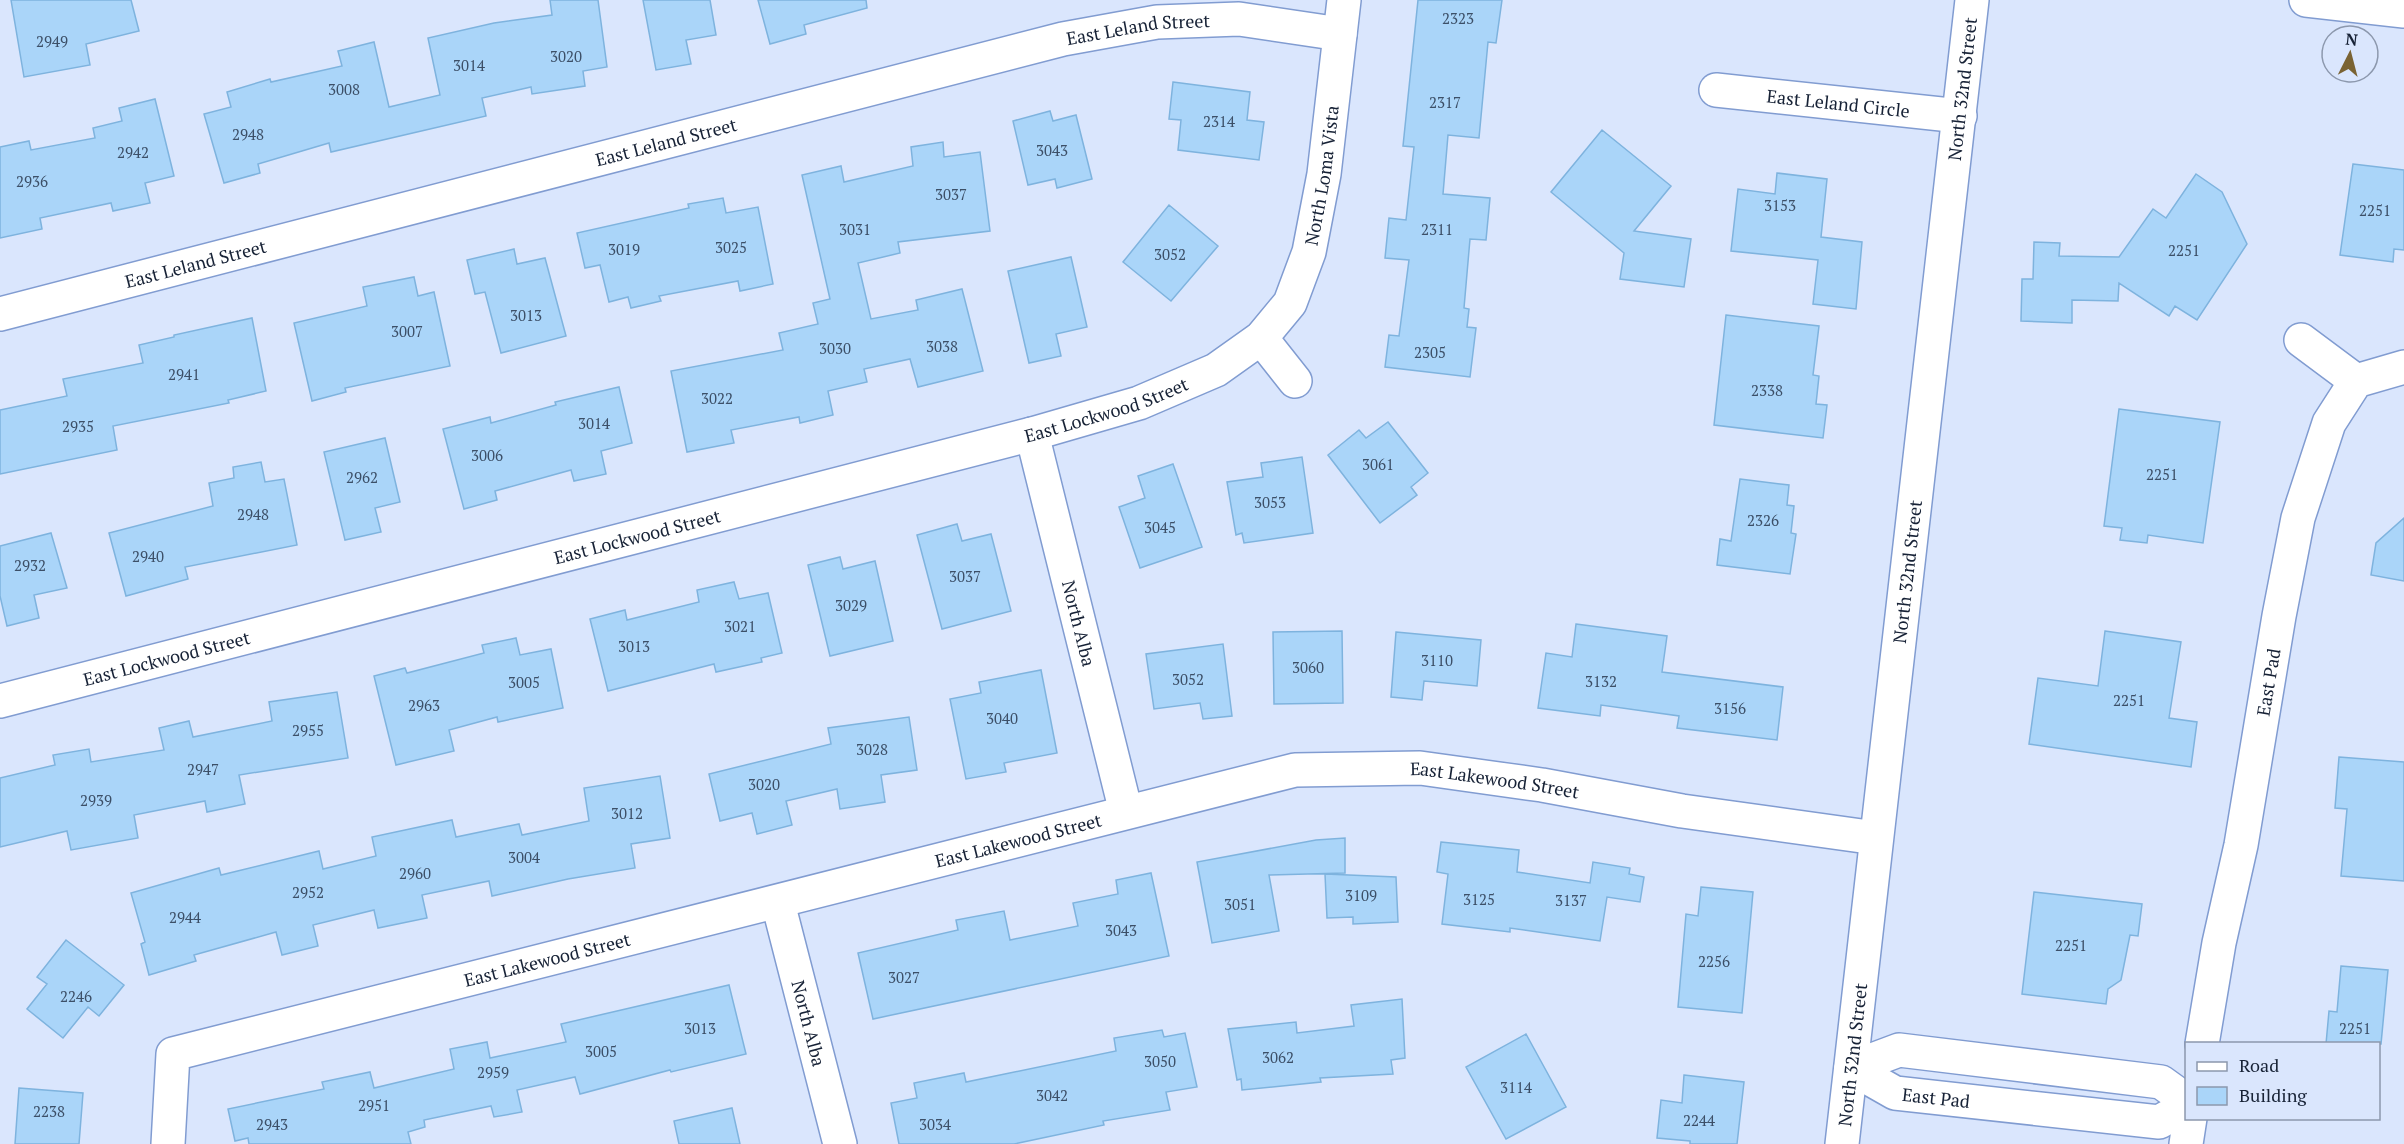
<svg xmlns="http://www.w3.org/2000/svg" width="2404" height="1144" font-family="'PT Serif',serif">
	<rect width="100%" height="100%" fill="#dae6fd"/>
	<path fill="#aad5f9" stroke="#7eb3de" stroke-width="1.5" d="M11 0H131L139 31 86 44 90 65 24 77Z
		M550 0H598L607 67 583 71 585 86 532 94 531 87 482 98 486 116 331 152 329 143 258 164 260 173 224 183 204 114 231 107 227 92 270 79 271 82 342 66 338 51 374 42 389 107 440 95 428 38 494 23 552 15Z
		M643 0H710L716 35 686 40 691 64 656 70Z
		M758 0H866L867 8 804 25 806 34 770 44Z
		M1418 0H1502L1496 43 1488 42 1479 138 1448 135 1443 194 1490 198 1486 240 1470 239 1464 308 1469 309 1467 327 1476 328 1470 377 1385 367 1389 335 1399 336 1409 260 1385 258 1389 218 1406 220 1414 147 1403 146Z
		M1173 82 1250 92 1247 120 1264 122 1259 160 1178 150 1181 120 1169 119Z
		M155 99 174 176 145 183 150 203 113 211 111 203 40 218 42 229 0 238V147L29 141 31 150 95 138 93 128 122 121 119 108Z
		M1050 111 1053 121 1076 115 1092 179 1057 188 1055 179 1028 185 1013 121Z
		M1602 130 1671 186 1634 231 1691 239 1684 287 1620 279 1624 253 1551 192Z
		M943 142 944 157 980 152 990 231 898 242 900 253 858 263 871 319 918 310 916 300 962 289 983 371 918 387 910 359 864 369 867 382 828 391 833 415 800 423 799 417 731 430 734 443 687 452 671 371 783 350 779 333 818 324 813 303 830 299 802 175 841 166 844 182 913 166 911 147Z
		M2353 164 2404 170V250L2394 249 2393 262 2340 255Z
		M1777 173 1827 179 1821 237 1862 242 1856 309 1813 304 1818 260 1731 251 1738 189 1775 194Z
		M2196 174 2222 192 2247 244 2197 320 2175 306 2169 316 2119 283 2118 301 2072 300V323L2021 321 2022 279H2033L2034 242 2060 243 2059 256 2119 257 2153 209 2166 218Z
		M723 198 726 213 758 207 773 284 740 291 738 281 659 296 661 301 631 308 628 297 609 302 600 265 585 268 577 233 689 208 688 204Z
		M1169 205 1218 246 1171 301 1123 262Z
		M514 249 517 264 545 258 566 336 501 353 485 292 475 294 467 260Z
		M1071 257 1087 327 1056 334 1061 356 1029 363 1008 271Z
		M414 277 418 296 434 292 450 366 345 388 346 392 312 401 294 323 367 306 363 287Z
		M1726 315 1819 326 1813 375 1819 376 1816 404 1827 405 1823 438 1714 425Z
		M252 318 266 391 228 400 229 403 113 426 117 450 0 474V410L67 396 63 379 143 363 139 345 174 337V335Z
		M619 387 632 443 601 451 606 474 574 481 571 470 495 491 497 500 464 509 443 429 490 417 491 423 556 405 555 402Z
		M2119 409 2220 422 2203 543 2148 535 2147 543 2120 540 2122 528 2104 526Z
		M1388 422 1428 473 1411 487 1417 495 1380 523 1328 455 1359 430 1366 438Z
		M385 438 400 502 375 508 381 532 345 540 324 452Z
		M1302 457 1313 533 1244 543 1242 533 1236 535 1227 482 1263 477 1261 463Z
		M261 462 265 482 284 479 297 545 185 567 188 579 126 596 109 533 213 506 209 483 234 478 233 467Z
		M1173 464 1202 547 1140 568 1119 507 1145 498 1138 476Z
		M1740 479 1789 485 1787 505 1794 506 1791 533 1796 534 1790 574 1717 565 1720 539 1731 541Z
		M2404 518V581L2371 575 2376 543Z
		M957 524 962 541 991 534 1011 611 942 629 917 535Z
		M51 533 67 588 34 595 39 618 7 626 0 596V546Z
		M840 557 843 569 875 561 893 641 830 656 808 565Z
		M734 582 739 599 768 593 782 653 761 658 762 662 716 672 714 664 608 691 590 619 625 610 627 620 699 602 697 590Z
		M1576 624 1667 636 1662 672 1783 687 1777 740 1677 728 1679 716 1601 705 1600 716 1538 708 1546 653 1572 657Z
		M1342 631 1343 703 1274 704 1273 632Z
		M2105 631 2181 642 2169 718 2197 722 2191 767 2029 744 2038 678 2098 686Z
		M1396 632 1481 640 1477 686 1424 681 1422 700 1391 697Z
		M516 638 520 655 551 649 563 708 498 722 497 717 449 730 454 751 396 765 374 676 405 668 407 673 484 653 482 645Z
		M1223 644 1232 716 1203 719 1200 703 1154 709 1146 654Z
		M1041 670 1057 753 1004 763 1006 772 966 779 950 699 981 693 979 682Z
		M337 692 348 758 239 775 245 804 207 812 205 801 134 815 138 838 71 850 67 831 0 847V778L55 765 53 755 89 749 91 762 164 750 159 728 189 721 193 737 272 721 269 702Z
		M909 717 917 770 881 775 885 802 840 809 837 789 786 801 792 825 757 834 752 813 720 821 709 774 831 744 828 728Z
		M2339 757 2404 762V881L2341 876 2347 809 2335 808Z
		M660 776 670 838 631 844 635 868 568 879 492 896 489 881 422 895 427 918 378 928 374 910 313 925 318 946 282 955 276 932 194 955 196 961 149 975 141 944 145 942 131 893 219 868 221 875 319 851 323 869 376 856 372 837 452 820 456 837 519 824 522 835 589 821 584 788Z
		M1345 838V873L1269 875 1279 931 1212 943 1197 862 1316 840Z
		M1441 842 1519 850 1517 872 1590 883 1593 862 1630 868 1629 874 1644 877 1640 902 1607 897 1600 941 1510 928V932L1442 924 1448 874 1437 872Z
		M1151 873 1169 956 873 1019 858 953 958 930 956 920 1004 911 1010 940 1078 926 1073 903 1118 894 1116 880Z
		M1325 874 1396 877 1398 922 1353 924V917L1327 918Z
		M1701 887 1753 892 1742 1013 1678 1007 1686 914 1698 916Z
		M2034 892 2142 904 2138 936 2130 935 2121 980 2108 989 2106 1004 2022 994Z
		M66 940 124 985 99 1016 88 1007 63 1038 27 1009 47 984 37 977Z
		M2341 966 2388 970 2381 1044H2326L2329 1011 2337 1012Z
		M729 985 746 1054 671 1072 670 1070 580 1094 575 1077 517 1090 522 1112 494 1117 491 1106 424 1120 425 1127 408 1132 411 1144H249L248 1138 235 1141 228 1109 324 1089 322 1082 370 1072 374 1088 454 1069 450 1049 487 1042 490 1058 566 1042 561 1024Z
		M1402 999 1405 1058 1391 1060 1393 1074 1320 1078 1321 1082 1242 1090 1241 1079 1237 1080 1228 1029 1296 1022 1297 1033 1354 1026 1351 1005Z
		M1162 1030 1164 1037 1185 1033 1197 1087 1166 1092 1170 1110 1103 1121 1104 1125 1014 1144H899L891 1103 917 1098 914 1083 964 1073 966 1082 1116 1051 1114 1038Z
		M1526 1034 1566 1107 1506 1139 1466 1067Z
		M1684 1075 1744 1082 1737 1144H1690V1141L1657 1138 1661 1100 1682 1103Z
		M19 1088 83 1093 79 1144H15Z
		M732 1108 740 1144H679L674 1121Z"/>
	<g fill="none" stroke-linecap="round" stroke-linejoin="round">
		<g stroke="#819cd1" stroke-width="36">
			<g id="minor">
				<path d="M2306 0 2404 11"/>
				<path id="s1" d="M1716 90 1960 116"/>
				<path id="s2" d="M0 314 1063 39 1157 22 1239 19 1340 34"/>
				<path d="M1261 338 1295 381"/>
				<path d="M2301 340 2356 381"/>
				<path id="s3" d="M1032 434 1126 812"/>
				<path id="s4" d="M0 701 1032 434 1139 403 1216 370 1261 338 1290 303 1309 252 1324 174 1344 0"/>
				<path id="s5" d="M778 903 840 1144"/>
				<path id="s6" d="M2202 1044 2219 943 2241 845 2279 616 2298 518 2329 423 2356 381 2404 367"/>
				<path id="s7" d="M1851 1068 1895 1093 2159 1122 2186 1107"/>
				<path d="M1851 1068 1899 1050 2161 1082 2186 1100"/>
				<path id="s8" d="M168 1144 173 1054 1295 770 1420 768 1542 785 1682 811 1876 838"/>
				<path id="s9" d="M1842 1144 1972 0"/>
				<path d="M2186 1144 2190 1118"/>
			</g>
		</g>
		<use href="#minor" stroke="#fff" stroke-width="33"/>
	</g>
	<g text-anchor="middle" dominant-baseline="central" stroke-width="4.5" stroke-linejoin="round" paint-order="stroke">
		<g font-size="15" fill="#3c4f67">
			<text x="1458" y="18">2323</text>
			<text x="52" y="41">2949</text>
			<text x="566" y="56">3020</text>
			<text x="469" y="65">3014</text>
			<text x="344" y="89">3008</text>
			<text x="1445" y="102">2317</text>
			<text x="1219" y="121">2314</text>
			<text x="248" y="134">2948</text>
			<text x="1052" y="150">3043</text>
			<text x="133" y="152">2942</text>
			<text x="32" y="181">2936</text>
			<text x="951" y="194">3037</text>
			<text x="1780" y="205">3153</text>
			<text x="2375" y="210">2251</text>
			<text x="855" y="229">3031</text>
			<text x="1437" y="229">2311</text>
			<text x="731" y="247">3025</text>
			<text x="624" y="249">3019</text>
			<text x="2184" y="250">2251</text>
			<text x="1170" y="254">3052</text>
			<text x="526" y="315">3013</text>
			<text x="407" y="331">3007</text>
			<text x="942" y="346">3038</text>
			<text x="835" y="348">3030</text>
			<text x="1430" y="352">2305</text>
			<text x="184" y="374">2941</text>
			<text x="1767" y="390">2338</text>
			<text x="717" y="398">3022</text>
			<text x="594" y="423">3014</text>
			<text x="78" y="426">2935</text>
			<text x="487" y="455">3006</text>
			<text x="1378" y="464">3061</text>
			<text x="2162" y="474">2251</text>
			<text x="362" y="477">2962</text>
			<text x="1270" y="502">3053</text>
			<text x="253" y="514">2948</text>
			<text x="1763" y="520">2326</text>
			<text x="1160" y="527">3045</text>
			<text x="148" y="556">2940</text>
			<text x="30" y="565">2932</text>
			<text x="965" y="576">3037</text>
			<text x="851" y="605">3029</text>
			<text x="740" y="626">3021</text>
			<text x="634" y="646">3013</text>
			<text x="1437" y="660">3110</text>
			<text x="1308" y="667">3060</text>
			<text x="1188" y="679">3052</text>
			<text x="1601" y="681">3132</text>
			<text x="524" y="682">3005</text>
			<text x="2129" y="700">2251</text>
			<text x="424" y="705">2963</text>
			<text x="1730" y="708">3156</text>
			<text x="1002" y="718">3040</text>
			<text x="308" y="730">2955</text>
			<text x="872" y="749">3028</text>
			<text x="203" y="769">2947</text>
			<text x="764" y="784">3020</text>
			<text x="96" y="800">2939</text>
			<text x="627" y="813">3012</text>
			<text x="524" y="857">3004</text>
			<text x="415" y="873">2960</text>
			<text x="308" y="892">2952</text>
			<text x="1361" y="895">3109</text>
			<text x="1479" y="899">3125</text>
			<text x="1571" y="900">3137</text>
			<text x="1240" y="904">3051</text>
			<text x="185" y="917">2944</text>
			<text x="1121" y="930">3043</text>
			<text x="2071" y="945">2251</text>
			<text x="1714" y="961">2256</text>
			<text x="904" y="977">3027</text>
			<text x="76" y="996">2246</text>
			<text x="700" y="1028">3013</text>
			<text x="2355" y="1028">2251</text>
			<text x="601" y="1051">3005</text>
			<text x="1278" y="1057">3062</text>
			<text x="1160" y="1061">3050</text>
			<text x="493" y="1072">2959</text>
			<text x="1516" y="1087">3114</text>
			<text x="1052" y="1095">3042</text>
			<text x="374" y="1105">2951</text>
			<text x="49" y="1111">2238</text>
			<text x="1699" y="1120">2244</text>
			<text x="272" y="1124">2943</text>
			<text x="935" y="1124">3034</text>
		</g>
		<g font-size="18" fill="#172236" stroke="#dae6fd">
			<text stroke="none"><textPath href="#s2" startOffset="1174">East Leland Street</textPath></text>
			<text stroke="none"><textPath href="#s9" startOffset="1062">North 32nd Street</textPath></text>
			<text stroke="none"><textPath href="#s1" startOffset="123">East Leland Circle</textPath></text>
			<text stroke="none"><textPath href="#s2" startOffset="688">East Leland Street</textPath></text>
			<text stroke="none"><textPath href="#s4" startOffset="1494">North Loma Vista</textPath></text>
			<text stroke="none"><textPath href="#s2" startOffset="202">East Leland Street</textPath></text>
			<text stroke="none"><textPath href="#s4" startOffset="1144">East Lockwood Street</textPath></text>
			<text stroke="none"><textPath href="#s4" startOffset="658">East Lockwood Street</textPath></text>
			<text stroke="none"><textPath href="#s9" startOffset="576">North 32nd Street</textPath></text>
			<text stroke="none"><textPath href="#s3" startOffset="195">North Alba</textPath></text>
			<text stroke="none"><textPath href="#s4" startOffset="172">East Lockwood Street</textPath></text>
			<text stroke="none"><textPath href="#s6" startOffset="368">East Pad</textPath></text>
			<text stroke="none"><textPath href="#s8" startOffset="1448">East Lakewood Street</textPath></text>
			<text stroke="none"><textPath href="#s8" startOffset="962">East Lakewood Street</textPath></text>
			<text stroke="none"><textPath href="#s8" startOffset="476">East Lakewood Street</textPath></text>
			<text stroke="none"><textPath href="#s5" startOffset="124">North Alba</textPath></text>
			<text stroke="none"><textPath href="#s9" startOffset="90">North 32nd Street</textPath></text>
			<text stroke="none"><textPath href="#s7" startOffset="92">East Pad</textPath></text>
		</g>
	</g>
	<rect x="2185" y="1042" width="195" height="78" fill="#dae6fd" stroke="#8c98ad" stroke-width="1.5"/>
	<rect x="2197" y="1062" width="30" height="9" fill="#ffffff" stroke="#8c98ad" stroke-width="1.5"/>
	<text x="2239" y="1072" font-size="18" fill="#172236">Road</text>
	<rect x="2197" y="1087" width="30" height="18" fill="#aad5f9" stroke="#8c98ad" stroke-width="1.5"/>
	<text x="2239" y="1102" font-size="18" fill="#172236">Building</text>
	<g transform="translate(2350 54) rotate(6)"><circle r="28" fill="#dae6fd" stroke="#8c98ad" stroke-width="1.5"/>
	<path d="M0-4.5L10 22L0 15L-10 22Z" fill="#7a6333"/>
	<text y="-9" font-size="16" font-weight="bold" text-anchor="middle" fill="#172236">N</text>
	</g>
</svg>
